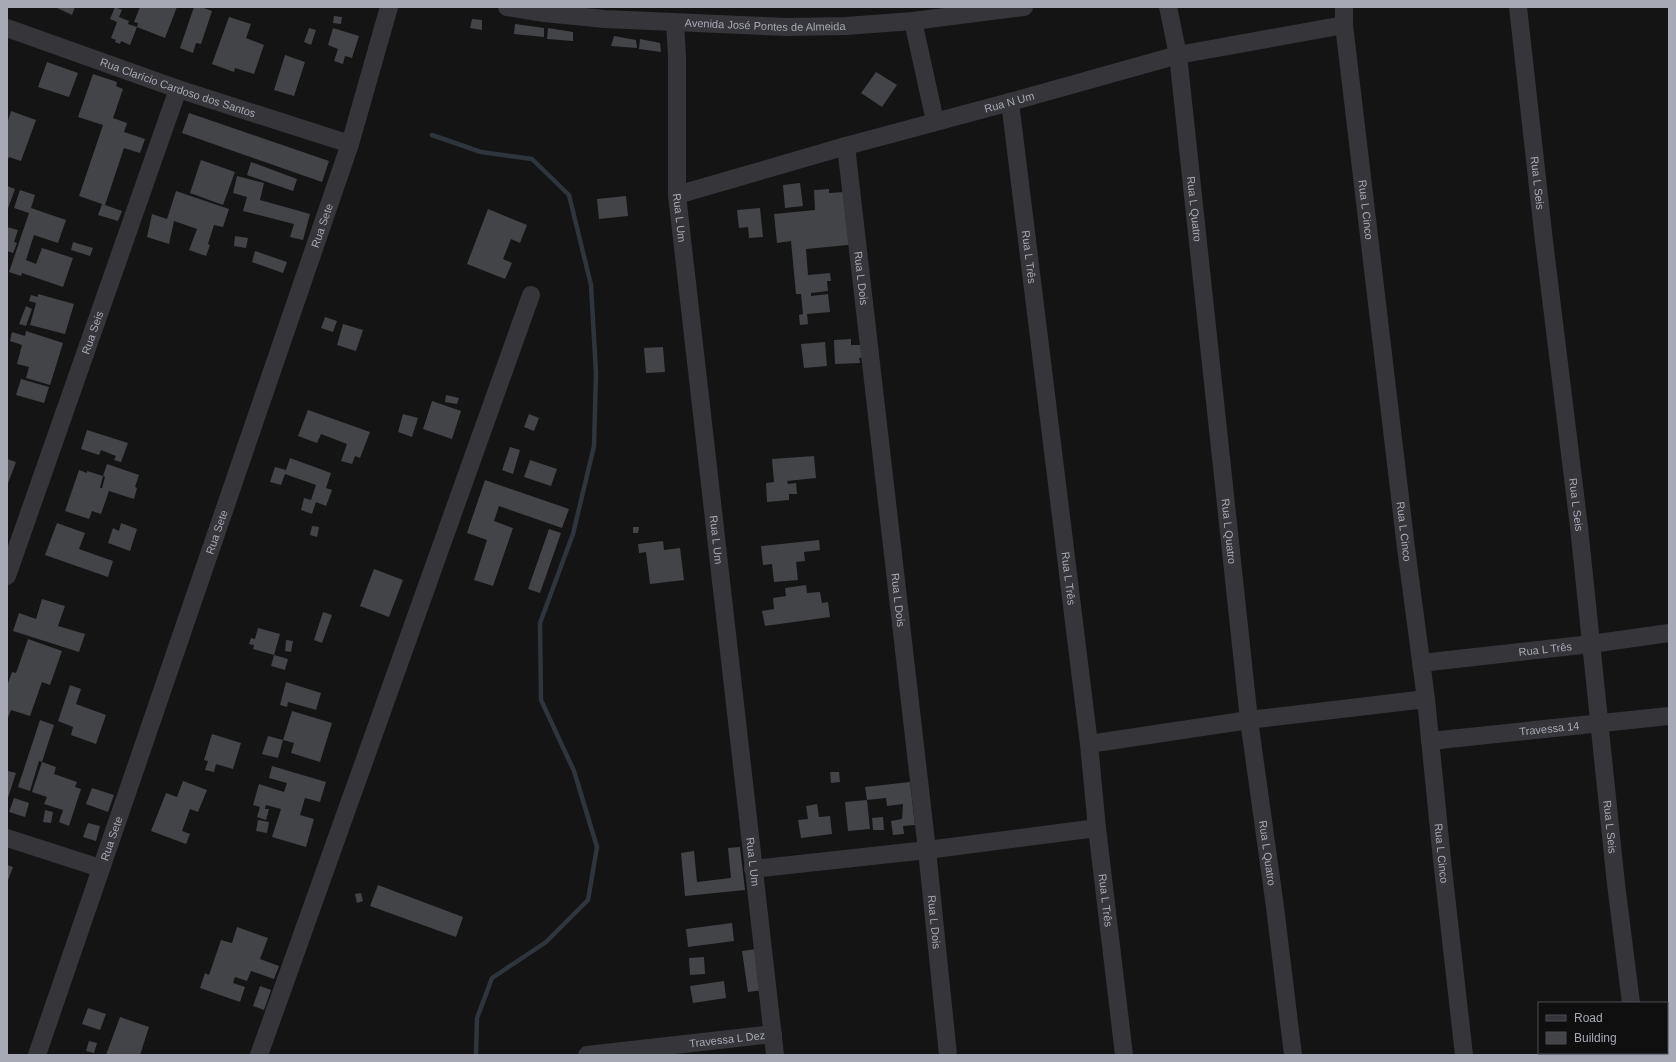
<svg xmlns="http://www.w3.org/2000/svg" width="1676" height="1062" font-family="Arial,sans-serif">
	<rect width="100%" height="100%" fill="#141415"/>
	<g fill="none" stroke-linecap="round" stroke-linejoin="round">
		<path stroke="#2e353c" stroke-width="4.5" d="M432 135 481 152 532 159 569 195 591 285 596 373 594 446 573 534 540 623 541 700 574 771 597 847 588 900 546 942 492 978 477 1018 476 1055"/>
	</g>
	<path fill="#434448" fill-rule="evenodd" d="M55 7H75L72 15Z
		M115 7 122 10 119 17 129 21 128 24 137 27 130 45 121 41 120 44 115 42 116 40 111 38 117 22 110 19Z
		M140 7H177L165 38 137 27 138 23 134 22Z
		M194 7H201L212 11 201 44 196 43 193 53 180 48Z
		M334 16 342 17 341 24 333 23Z
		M229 17 251 24 246 38 264 45 254 74 235 68 234 72 212 64Z
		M472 19 482 20V30L470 28Z
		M515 24 544 28V37L514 34Z
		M309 28 316 30 311 45 304 42Z
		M333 28 359 36 352 58 345 56 343 64 334 61 338 49 328 45Z
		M548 28 573 32V41L547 39Z
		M614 36 636 40 637 48 611 46Z
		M640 39 660 43 661 52 639 49Z
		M285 55 305 62 294 96 274 90Z
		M47 62 78 73 69 97 38 87Z
		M876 72 897 85 882 107 861 93Z
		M93 74 117 82 116 86 123 89 113 118 127 123 124 132 145 139 140 153 124 148 105 205 122 211 118 221 98 215 102 204 79 196 103 125 78 117Z
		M11 111 36 120 21 161 9 157 7 161V124Z
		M189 113 329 161 322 182 182 133Z
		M201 160 235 172 223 205 190 193Z
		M251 162 297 179 293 191 247 175Z
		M237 176 264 183 260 200 310 214 303 240 290 237 294 224 243 211 247 197 233 193Z
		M800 183 803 206 785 208 783 185Z
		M7 186 15 189 7 211Z
		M829 189V193L845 192 858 244 806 249 808 275 830 273 831 281H827L828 291 811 293V296L828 294 830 312 807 314 808 324 800 325 799 315 803 314 801 294H796L791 241 777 243 774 214 815 210 814 190Z
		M20 190 35 195 31 208 66 220 58 243 34 235 26 260 36 264 42 248 73 258 63 287 22 273 21 276 9 272 29 213 14 208Z
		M176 191 229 209 223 227 214 225 208 244 210 245 206 256 189 250 197 229 174 221 169 244 147 237 152 214 167 219Z
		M626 196 628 216 599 219 597 199Z
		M760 208 763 237 749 238 748 227 739 228 737 210Z
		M488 209 527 225 520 243 511 239 503 259 512 263 505 279 467 264Z
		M7 227 18 230 14 242 17 243 13 253 7 251Z
		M235 236 248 238 246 248 234 246Z
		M73 242 93 248 90 256 71 250Z
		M255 251 287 262 283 273 252 262Z
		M38 294 74 304 65 334 30 325 36 303 29 301 31 295 38 297Z
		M26 306 32 309 26 326 19 324Z
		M325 317 337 321 333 332 321 328Z
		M343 324 363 330 356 351 337 345Z
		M26 331 63 343 50 385 26 378 29 367 17 364 22 345 10 341 12 332 25 336Z
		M851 339V345H865L866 357 859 358 860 363 835 364 834 340Z
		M825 342 827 366 804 368 801 344Z
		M663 347 665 372 646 373 644 348Z
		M21 379 49 387 44 403 16 395Z
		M446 395 459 398 457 404 445 402Z
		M432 401 461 411 452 439 423 429Z
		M308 410 370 432 360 458 355 456 352 464 341 461 347 444 321 434 317 443 298 436Z
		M403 414 418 418 412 437 398 432Z
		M529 414 539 418 534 431 524 427Z
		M87 430 128 443 121 462 114 460 116 456 101 450 99 455 81 449Z
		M510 447 520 450 513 474 502 470Z
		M814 456 816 478 787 481 788 484 796 483 797 494H789V500L767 502 766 483 774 482 772 459Z
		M290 458 331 473 326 488 332 490 326 506 316 502 312 514 301 510 304 498 311 500 316 485 285 474 281 485 270 482 275 467 286 470Z
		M7 459 16 462 7 486Z
		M530 460 557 469 551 486 524 477Z
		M107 464 139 475 135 487 137 488 134 499 109 491 101 514 92 511 89 519 65 511 79 470 87 473V471L103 476ZM103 476 105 477 102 488H100Z
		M485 480 569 509 562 528 499 506 494 521 513 528 493 586 474 580 487 540 467 533Z
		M57 523 85 533 79 549 113 561 108 577 45 555Z
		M121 523 137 529 130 551 108 543 113 528 119 531Z
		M312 526 319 527 317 537 310 535Z
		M633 527H639L638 533H633Z
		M549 529 561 533 540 593 528 589Z
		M819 540 820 550 804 552 805 561 796 562 798 580 774 582 772 564 763 565 761 546Z
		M663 541 664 550 680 548 684 580 650 584 646 552 639 553 638 544Z
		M374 569 403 580 389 617 360 606Z
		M806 585 807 593 820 592 822 603 828 602 830 617 765 626 762 611 774 609 773 598 786 596 785 588Z
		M42 599 65 606 58 626 85 634 79 652 13 631 19 613 36 619Z
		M323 612 332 615 322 643 314 640Z
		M258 628 280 634 274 655 253 649 254 645 249 644 251 638 255 639Z
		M28 639 62 651 50 685 42 682 30 716 11 710 7 720V686L12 672 16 673Z
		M286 640 293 641 291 652 285 651Z
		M274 655 288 659 285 670 271 666Z
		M286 682 321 693 316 710 288 702 287 707 280 705Z
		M70 685 81 689 76 704 106 715 96 744 71 735 73 727 58 721Z
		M292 711 332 723 320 762 291 753 294 743 283 740 278 758 262 754 268 736 283 740Z
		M40 720 54 725 42 762 39 761 30 791 18 787Z
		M212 734 241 743 233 769 216 764 214 772 205 770 208 761 204 760Z
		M42 762 56 767 54 774 77 782 75 787 81 789 69 826 59 822 63 810 44 804 47 797 32 792Z
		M272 766 326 782 320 802 305 798 300 815 314 819 306 847 272 837 281 809 266 805 265 809H269L266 820 257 817 260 807 253 805 259 784 284 792 287 783 269 778Z
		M8 771 16 773 7 801V774Z
		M830 772H839L840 782 831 783Z
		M183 781 207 790 198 812 190 809 182 831 190 834 186 844 151 831 166 793 177 797Z
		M910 782 915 825 903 826 904 834 893 835 891 821 902 819 903 804 887 806 886 798 867 800 865 787Z
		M92 788 114 795 108 812 86 804Z
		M14 798 29 803 25 817 9 812Z
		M867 800 870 829 848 831 845 802Z
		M817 804 819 817 830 816 832 834 801 838 798 820 808 819 806 806Z
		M45 810 53 812 51 823 43 822Z
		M883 817 884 830H873L872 818Z
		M258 820 269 822 267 833 256 831Z
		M88 823 100 826 96 841 83 837Z
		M740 847 745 890 685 896 681 853 694 851 697 882 731 878 728 848Z
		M7 865 13 867 7 883Z
		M378 885 463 917 456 937 370 906Z
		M361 893 363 901 357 903 355 894Z
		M732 923 734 941 688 947 686 929Z
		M237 927 268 938 260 959 279 966 274 979 251 971 247 981 235 977 233 983 245 987 240 1002 200 988 205 973 209 975 221 940 232 943Z
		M757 949 763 990 748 992 742 951Z
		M704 957 705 974 690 975 689 958Z
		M724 981 726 998 693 1003 690 986Z
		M260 986 271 990 264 1010 253 1006Z
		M88 1008 106 1014 100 1030 82 1024Z
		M120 1017 149 1027 140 1055H106Z
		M89 1041 97 1043 94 1053 86 1051Z"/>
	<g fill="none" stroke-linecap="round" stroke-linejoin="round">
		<g stroke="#35353a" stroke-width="18">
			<path id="s1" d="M507 7 544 13 605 19 787 27 846 26 913 21 1024 7"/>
			<path id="s2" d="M1168 7 1178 55 1249 720 1275 907 1293 1055"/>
			<path id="s3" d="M1344 7V25L1406 548 1426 699 1442 860 1464 1055"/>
			<path id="s4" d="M1518 7 1544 241 1579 527 1616 884 1631 1003"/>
			<path d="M913 21 935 121"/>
			<path id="s5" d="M675 23 677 56V195L775 1055"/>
			<path id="s6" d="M7 28 178 89 350 144"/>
			<path id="s7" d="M1010 102 1089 744 1097 828 1124 1055"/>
			<path id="s8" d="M846 146 927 850 948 1055"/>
			<path id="s9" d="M677 195 846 146 1010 102 1178 55 1344 25"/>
			<path id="s10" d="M7 576 178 89"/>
			<path id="s11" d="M1421 663 1591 644 1669 633"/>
			<path id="s12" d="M1430 741 1669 716"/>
			<path d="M1089 744 1249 720 1426 699"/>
			<path d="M7 838 100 868"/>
			<path d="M753 869 927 850 1097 828"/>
			<path d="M1637 1053V1055"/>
			<path id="s13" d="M37 1055 350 144 389 7"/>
			<path d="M259 1055 531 295"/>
			<path id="s14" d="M587 1055 773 1034"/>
		</g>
	</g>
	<g text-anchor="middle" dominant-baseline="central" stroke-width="3" stroke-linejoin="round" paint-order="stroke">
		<g font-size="11" fill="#a7aab4" stroke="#0f0f10">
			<text stroke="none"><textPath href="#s1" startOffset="259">Avenida José Pontes de Almeida</textPath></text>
			<text stroke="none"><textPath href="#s6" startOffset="181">Rua Clarício Cardoso dos Santos</textPath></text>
			<text stroke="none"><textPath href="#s9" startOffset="345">Rua N Um</textPath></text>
			<text stroke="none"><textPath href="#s4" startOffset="177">Rua L Seis</textPath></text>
			<text stroke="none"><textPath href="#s2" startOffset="204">Rua L Quatro</textPath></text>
			<text stroke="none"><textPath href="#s3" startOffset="204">Rua L Cinco</textPath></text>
			<text stroke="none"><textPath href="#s5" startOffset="195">Rua L Um</textPath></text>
			<text stroke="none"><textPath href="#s13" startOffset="877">Rua Sete</textPath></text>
			<text stroke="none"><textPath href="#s7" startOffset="156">Rua L Três</textPath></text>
			<text stroke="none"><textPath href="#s8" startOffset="133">Rua L Dois</textPath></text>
			<text stroke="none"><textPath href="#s10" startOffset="258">Rua Seis</textPath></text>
			<text stroke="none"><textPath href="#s4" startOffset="501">Rua L Seis</textPath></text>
			<text stroke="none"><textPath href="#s2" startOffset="528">Rua L Quatro</textPath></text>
			<text stroke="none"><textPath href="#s3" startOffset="528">Rua L Cinco</textPath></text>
			<text stroke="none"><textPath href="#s13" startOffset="553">Rua Sete</textPath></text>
			<text stroke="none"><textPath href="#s5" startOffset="519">Rua L Um</textPath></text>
			<text stroke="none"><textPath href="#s7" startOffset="480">Rua L Três</textPath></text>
			<text stroke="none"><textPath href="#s8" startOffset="457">Rua L Dois</textPath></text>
			<text stroke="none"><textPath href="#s11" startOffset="125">Rua L Três</textPath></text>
			<text stroke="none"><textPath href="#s12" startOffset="120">Travessa 14</textPath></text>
			<text stroke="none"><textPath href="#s4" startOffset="825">Rua L Seis</textPath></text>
			<text stroke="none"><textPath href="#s13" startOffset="229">Rua Sete</textPath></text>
			<text stroke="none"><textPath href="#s2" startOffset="852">Rua L Quatro</textPath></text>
			<text stroke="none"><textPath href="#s3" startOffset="852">Rua L Cinco</textPath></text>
			<text stroke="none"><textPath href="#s5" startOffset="843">Rua L Um</textPath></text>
			<text stroke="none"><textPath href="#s7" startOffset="804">Rua L Três</textPath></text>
			<text stroke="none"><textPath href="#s8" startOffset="781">Rua L Dois</textPath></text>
			<text stroke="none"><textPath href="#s14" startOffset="141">Travessa L Dez</textPath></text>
		</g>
	</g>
	<rect width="1676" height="1062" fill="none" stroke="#a7aab4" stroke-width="16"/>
	<rect x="1538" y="1002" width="130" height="52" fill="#0f0f10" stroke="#4c4d52"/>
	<rect x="1546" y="1015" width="20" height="6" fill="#35353a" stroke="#4c4d52"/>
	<text x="1574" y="1022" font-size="12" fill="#a7aab4">Road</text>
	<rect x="1546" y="1032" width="20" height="12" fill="#434448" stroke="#4c4d52"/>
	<text x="1574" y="1042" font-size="12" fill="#a7aab4">Building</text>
</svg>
